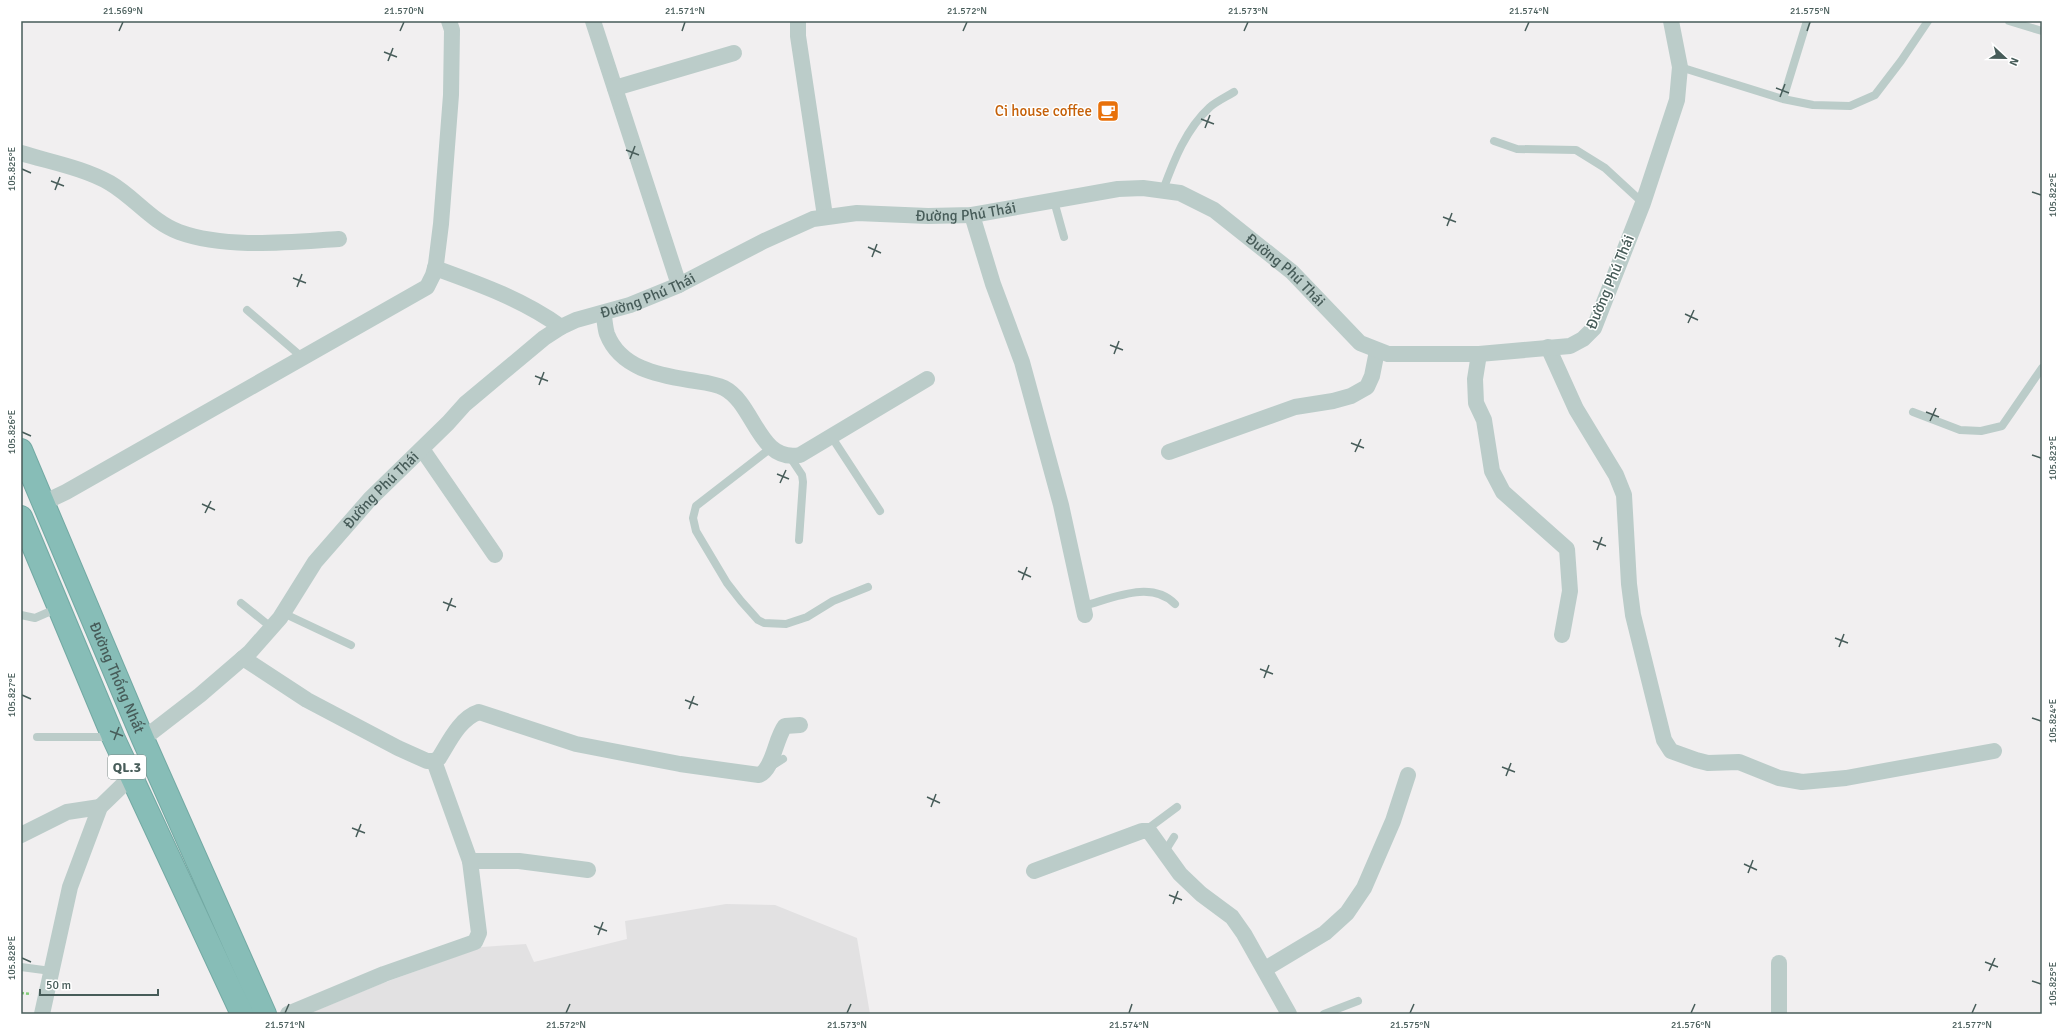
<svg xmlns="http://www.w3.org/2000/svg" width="2063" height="1035" font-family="Signika,sans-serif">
	<rect width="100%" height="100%" fill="#f1eff0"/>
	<path fill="#e2e1e2" d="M726 904 775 905 857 938 870 1014H308L383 983 482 947 526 944 534 962 627 939 625 921Z"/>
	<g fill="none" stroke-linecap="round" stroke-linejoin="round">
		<g stroke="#73a9a3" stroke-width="24">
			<g id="highway">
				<path id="s2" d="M21 450 143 739 265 1014"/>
				<path d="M21 517 113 737 242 1014"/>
			</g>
		</g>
		<path stroke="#81cc77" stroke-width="2.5" stroke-dasharray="3 2" stroke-linecap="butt" d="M21 993 31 994"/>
		<path stroke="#bbccc9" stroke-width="8" d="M2009 21 2042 31
			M1680 67 1783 99 1813 105 1850 106 1875 95 1901 61 1928 21
			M1783 99 1807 21
			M1494 141 1517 149 1576 150 1605 168 1643 203
			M1163 190C1174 160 1186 129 1210 107 1217 101 1226 97 1234 92
			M1054 201 1064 237
			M247 310 303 358
			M1913 412 1960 430 1981 431 2002 426 2042 368
			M831 436 880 511
			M771 448 696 506 693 518 696 531 727 583 741 601 758 620 764 623 786 624 807 617 833 601 868 587
			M790 457 802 475 803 482 799 540
			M241 603 272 628
			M1083 606C1111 599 1151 579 1175 604
			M283 613 351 645
			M21 615 35 618 58 608
			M37 737H111
			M769 768 783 759
			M1146 830 1177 807
			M1164 853 1174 837
			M21 967 51 971
			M1324 1014 1358 1001"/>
		<g stroke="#bbccc9" stroke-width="16">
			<path d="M593 21 679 285"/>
			<path d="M798 21V36L825 216"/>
			<path d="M615 88 734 53"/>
			<path d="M21 153C50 162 84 168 110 183 134 197 152 222 179 232 226 249 289 242 339 239"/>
			<path d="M972 215 993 284 1022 362 1061 505 1085 615"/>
			<path d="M435 268C479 284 522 299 561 327"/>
			<path d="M603 313C605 320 605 328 607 334 620 368 658 375 689 380 700 382 714 383 724 388 755 404 758 463 800 455L927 379"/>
			<path d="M1548 347 1576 409 1616 475 1624 495 1629 584 1633 615 1664 740 1671 751 1696 760 1708 763 1739 762 1779 778 1802 782 1846 778 1994 751"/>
			<path d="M1479 354 1475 379 1476 403 1484 420 1492 471 1503 492 1567 549 1570 591 1562 635"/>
			<path d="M422 449 495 555"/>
			<path d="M1169 452 1295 407 1333 401 1351 396 1367 387 1372 376 1377 351"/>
			<path d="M43 503 66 492 427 287 433 275 436 264 441 224 451 95 452 30 449 21"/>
			<path d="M243 658 307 700 398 748 427 761H434L439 758C449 742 460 718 479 712L576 744 680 764 759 775C773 770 775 739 785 726L800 725"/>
			<path id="s1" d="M143 739 200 695 250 652 280 618 315 562 370 499 448 423 465 404 544 338 561 327 576 320 630 305 679 285 764 241 813 219 857 213 928 216 972 215 1118 189 1143 188 1180 193 1214 210 1292 272 1360 343 1388 354H1479L1570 346 1583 339 1594 328 1643 203 1677 100 1680 67 1671 21"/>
			<path d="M434 761 470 861H519L588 870"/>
			<path d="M21 835 67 812 100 807"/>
			<path d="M1034 871 1142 831H1149L1180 874 1201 894 1232 917 1244 934 1289 1014"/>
			<path d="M1779 963V1014"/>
			<path d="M1265 969 1325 933 1347 913 1364 888 1393 821 1408 775"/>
			<path d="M42 1014 70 887 100 807 132 776"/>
			<path d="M288 1014 384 974 475 942 479 933 470 861"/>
		</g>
		<use href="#highway" stroke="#87bdb7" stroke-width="22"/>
	</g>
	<path fill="none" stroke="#475c59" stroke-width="1.5" d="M119 31 123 22M400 31 404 22M682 31 685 22M963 31 967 22M1244 31 1248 22M1525 31 1529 22M1807 31 1810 22M384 52 397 57M388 61 393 48M1776 88 1789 93M1780 97 1785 84M1201 119 1214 124M1205 128 1210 115M626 150 639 155M630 159 635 146M22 169 31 173M51 181 64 186M55 190 60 177M2032 192 2041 195M1443 217 1456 222M1447 226 1452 213M868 247 881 253M872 257 877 244M293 278 306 283M297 287 302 274M1685 314 1698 320M1688 323 1694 310M1110 345 1123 350M1114 354 1119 341M535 376 548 381M539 385 544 372M1926 412 1939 417M1930 421 1936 408M22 432 31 436M1351 443 1364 448M1355 452 1361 439M2032 455 2041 458M777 474 789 479M780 483 786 470M202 504 215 510M205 513 211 501M1593 541 1606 546M1597 550 1602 537M1018 571 1031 577M1022 580 1027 567M443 602 456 607M447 611 452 598M1835 638 1848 643M1839 647 1844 634M1260 669 1273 674M1264 678 1269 665M22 695 31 699M685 700 698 705M689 709 694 696M2032 718 2041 721M110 731 123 736M114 740 119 727M1502 767 1515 772M1506 776 1511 763M927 797 940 803M931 807 936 794M352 828 365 833M356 837 361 824M1744 864 1757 870M1748 873 1753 860M1169 895 1182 900M1173 904 1178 891M594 926 607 931M598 935 603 922M22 958 31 962M1985 962 1998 967M1989 971 1995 958M2032 981 2041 984M285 1013 289 1004M566 1013 570 1004M847 1013 851 1004M1129 1013 1132 1004M1410 1013 1414 1004M1691 1013 1695 1004M1972 1013 1976 1004"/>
	<defs>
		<g id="cafe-square" transform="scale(1.15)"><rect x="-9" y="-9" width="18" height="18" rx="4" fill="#e8710a" stroke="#fff"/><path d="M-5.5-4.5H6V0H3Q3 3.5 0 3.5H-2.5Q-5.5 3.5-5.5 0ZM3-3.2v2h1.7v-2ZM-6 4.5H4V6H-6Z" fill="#fff"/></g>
	</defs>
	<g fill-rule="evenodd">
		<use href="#cafe-square" x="1108" y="111"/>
	</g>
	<g text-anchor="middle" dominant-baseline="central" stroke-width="3" stroke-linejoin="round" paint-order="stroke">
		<rect fill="#fff" stroke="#7e8d8b" stroke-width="1" x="108" y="755" width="38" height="24" rx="3"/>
		<g font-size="14" font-weight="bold" fill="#475c59">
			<text x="127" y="767">QL.3</text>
		</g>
		<g font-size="15" fill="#c56008" stroke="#fff" text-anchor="end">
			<text x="1092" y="111">Ci house coffee</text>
		</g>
		<g font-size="15" fill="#475c59" stroke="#fff">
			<text stroke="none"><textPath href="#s1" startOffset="1019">Đường Phú Thái</textPath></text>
			<text stroke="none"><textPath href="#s1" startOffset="1367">Đường Phú Thái</textPath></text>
			<text transform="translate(1610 282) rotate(-67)">Đường Phú Thái</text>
			<text stroke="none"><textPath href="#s1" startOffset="683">Đường Phú Thái</textPath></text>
			<text stroke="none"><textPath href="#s1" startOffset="347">Đường Phú Thái</textPath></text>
			<text stroke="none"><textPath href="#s2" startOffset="247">Đường Thống Nhất</textPath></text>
		</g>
	</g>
	<rect width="2063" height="1035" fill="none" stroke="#ffffff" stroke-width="44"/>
	<g transform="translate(2005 58) rotate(112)" stroke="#ffffff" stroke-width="3" paint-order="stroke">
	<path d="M0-3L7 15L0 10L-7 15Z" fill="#475c59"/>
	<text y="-6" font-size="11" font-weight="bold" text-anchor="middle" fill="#475c59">N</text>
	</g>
	<path d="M40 989v6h118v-6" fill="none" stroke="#475c59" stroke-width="2"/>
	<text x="46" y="989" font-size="12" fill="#475c59" stroke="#ffffff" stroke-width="3" paint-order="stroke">50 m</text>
	<rect x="22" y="22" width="2019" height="991" fill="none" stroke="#475c59" stroke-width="1.5"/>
	<g font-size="10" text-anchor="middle" fill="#475c59">
		<text x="123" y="14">21.569°N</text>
		<text x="404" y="14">21.570°N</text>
		<text x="685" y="14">21.571°N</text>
		<text x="967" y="14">21.572°N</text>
		<text x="1248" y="14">21.573°N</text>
		<text x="1529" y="14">21.574°N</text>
		<text x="1810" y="14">21.575°N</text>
		<text transform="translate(11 169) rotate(-90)" y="4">105.825°E</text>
		<text transform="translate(2052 195) rotate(-90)" y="4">105.822°E</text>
		<text transform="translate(11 432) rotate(-90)" y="4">105.826°E</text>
		<text transform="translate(2052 458) rotate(-90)" y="4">105.823°E</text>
		<text transform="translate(11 695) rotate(-90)" y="4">105.827°E</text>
		<text transform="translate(2052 721) rotate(-90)" y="4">105.824°E</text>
		<text transform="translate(11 958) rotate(-90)" y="4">105.828°E</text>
		<text transform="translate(2052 984) rotate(-90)" y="4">105.825°E</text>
		<text x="285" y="1028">21.571°N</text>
		<text x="566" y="1028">21.572°N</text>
		<text x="847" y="1028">21.573°N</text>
		<text x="1129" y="1028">21.574°N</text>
		<text x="1410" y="1028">21.575°N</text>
		<text x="1691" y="1028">21.576°N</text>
		<text x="1972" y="1028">21.577°N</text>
	</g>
</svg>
